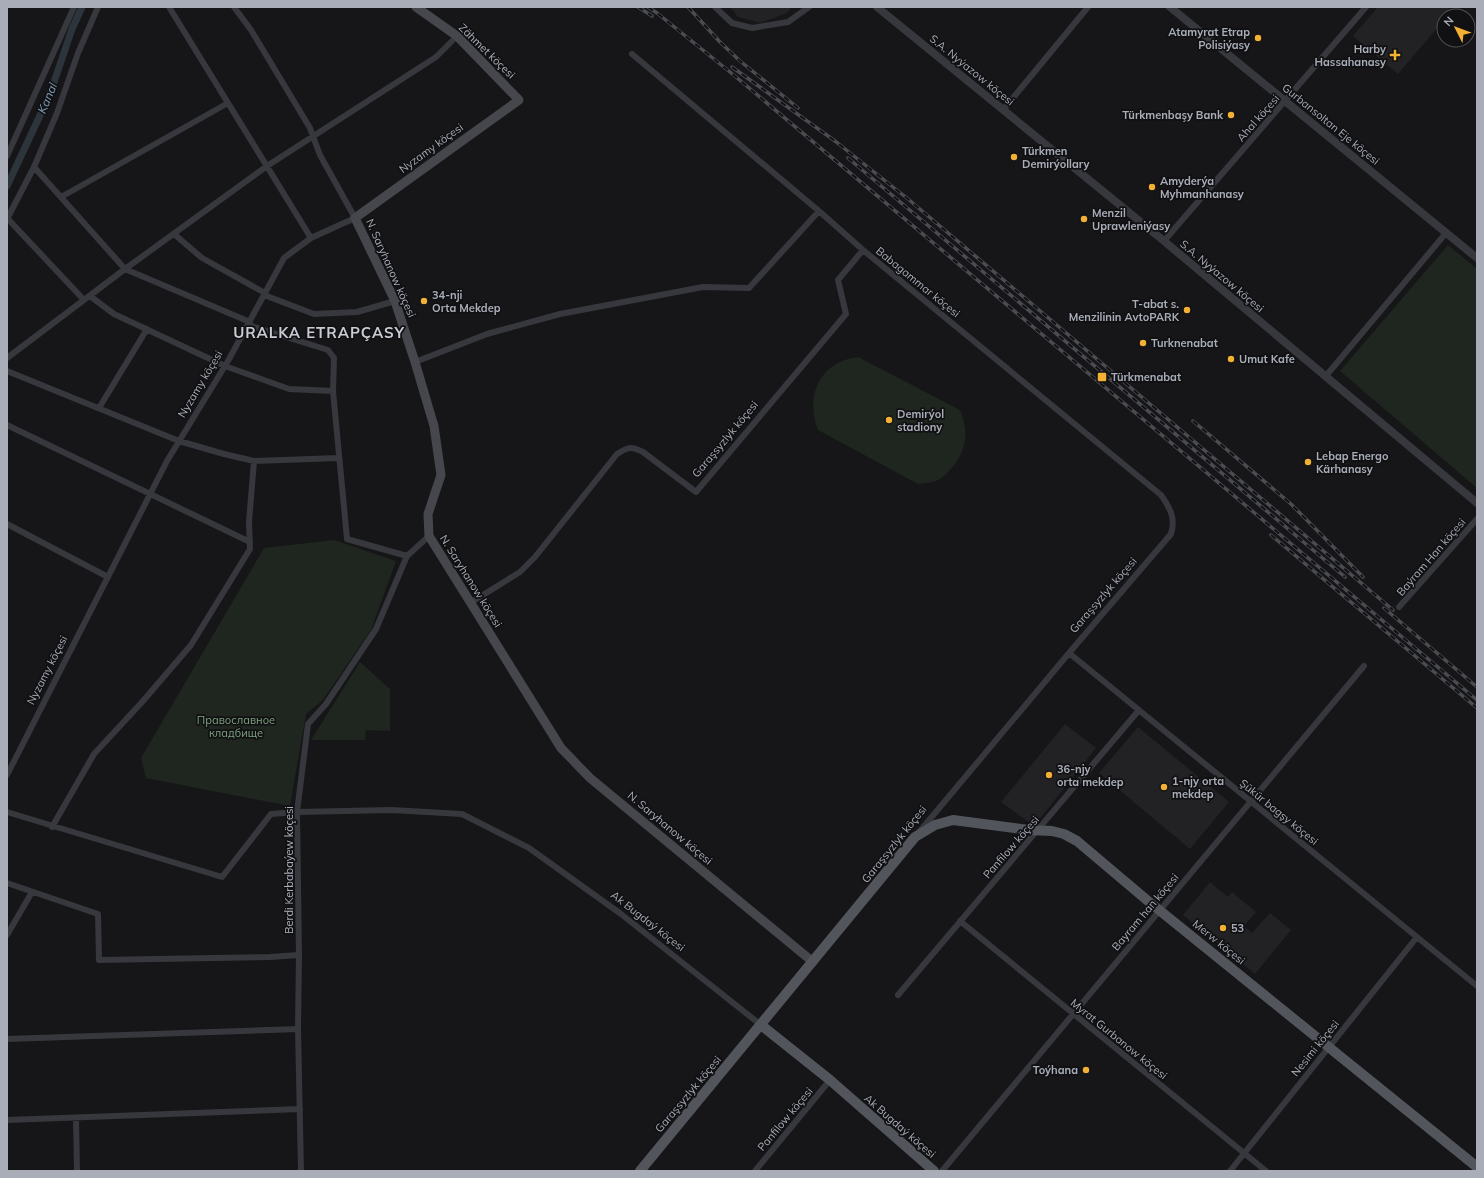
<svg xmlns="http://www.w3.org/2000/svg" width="1484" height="1178" font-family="Mulish,sans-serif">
	<rect width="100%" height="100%" fill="#161618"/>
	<path fill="#222225" d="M730 7H792L787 13 761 23 738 17Z
		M1378 7H1447L1452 11 1447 16H1444V20L1398 74 1353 36Z
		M1065 724 1096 748 1034 826 1001 802Z
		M1138 727 1229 802 1190 849 1099 773Z
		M1210 882 1228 897 1232 892 1256 912 1244 926 1252 933 1270 913 1291 930 1255 974 1183 915Z"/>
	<path fill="#1e261f" d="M1448 245 1477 269V488L1340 371Z
		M858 357 960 410C970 433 966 454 948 472 945 475 941 479 936 481 931 483 924 483 918 484L818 430C805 396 819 362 858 357Z
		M334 540 396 561 371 630 323 700 306 714 290 806 146 778 141 758 264 548Z
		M360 662 390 689V731L366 730 365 740H311Z"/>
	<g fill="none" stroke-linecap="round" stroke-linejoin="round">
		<path stroke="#2c353c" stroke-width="7" d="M7 186 50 94 72 29 82 7"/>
		<path stroke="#37383d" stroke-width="6" d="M169 7 311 238
			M715 7 732 23 752 28 788 22 809 7
			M632 54 819 211 863 250 1161 495C1170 508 1176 518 1171 534L1069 653 920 831
			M1003 110 1088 7
			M7 156 74 7
			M34 167 125 269 250 322
			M61 197 228 103
			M7 218 84 300
			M7 219 34 167 57 113 78 53 98 7
			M174 234 202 258 265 293
			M1164 241 1366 7
			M264 295 314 314 357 312 395 301
			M90 296 114 314 225 366 289 389 333 391 347 539 407 556
			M248 325 328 350 334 358 333 391
			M7 358 125 269 267 166 436 57 457 36
			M415 362 487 334 560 314 703 287 749 288 819 211
			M7 371 179 441 224 454 254 461 339 458
			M1325 377 1446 233
			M99 408 147 329
			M7 425 250 542
			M7 524 108 577
			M470 603 520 572 535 557 617 454C628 447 631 446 643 452L696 492 846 314 838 280 863 250
			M1399 607 1477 519
			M1069 653 1477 986
			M7 775 167 461 228 361 284 258 311 238 355 218 320 155 310 128 251 30 234 7
			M7 812 222 877 271 814 297 812 391 810 462 814 529 848 621 914 761 1025
			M52 827 94 754 143 701 191 645 250 549 249 522 254 461
			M7 883 98 914 99 960 270 957 299 955
			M960 921 1266 1171
			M7 935 32 892
			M898 995 1139 710
			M7 1039 298 1029
			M76 1118 77 1171
			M7 1120 300 1109
			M301 1171 298 1029 299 955 297 812 308 724 326 704 376 629 407 556 429 536
			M755 1171 830 1080
			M942 1171 1364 666
			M1230 1171 1417 937"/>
		<path stroke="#37383d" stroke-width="8" d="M877 7 1164 241 1477 503
			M1170 7 1477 258"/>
		<path stroke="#45474d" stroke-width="9" d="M416 7 457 36 519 100 355 218 395 301 415 362 434 426 441 475 428 514 429 536 561 748 590 778 813 962"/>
		<path stroke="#53555c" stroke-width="10" d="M761 1025 830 1080 934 1171
			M640 1171 915 837 935 825 953 820 1029 830 1052 831 1064 834 1077 841 1148 901 1477 1167"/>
		<g stroke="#4a4c52" stroke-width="3.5">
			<path id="rail" d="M638 7 652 16
				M648 7 657 13 730 72 1477 700
				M688 7 720 42 740 61 798 108
				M732 67 835 141 908 199 1393 610
				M848 158 1345 577
				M1193 421 1291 504 1363 577
				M1271 535 1477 708
				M1384 608 1477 687"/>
		</g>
		<use href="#rail" stroke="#111113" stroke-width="2" stroke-dasharray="6" stroke-linecap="butt"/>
	</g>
	<g fill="#f2b134" stroke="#111113" stroke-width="1.5">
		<circle cx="1258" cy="38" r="4"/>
		<path d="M1393 49h4v4h4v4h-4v4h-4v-4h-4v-4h4z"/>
		<circle cx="1231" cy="115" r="4"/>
		<circle cx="1014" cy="157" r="4"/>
		<circle cx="1152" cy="187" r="4"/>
		<circle cx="1084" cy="219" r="4"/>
		<circle cx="424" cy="301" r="4"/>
		<circle cx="1187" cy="310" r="4"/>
		<circle cx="1143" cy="343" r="4"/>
		<circle cx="1231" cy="359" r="4"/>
		<rect x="1097" y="372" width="10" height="10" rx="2"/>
		<circle cx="889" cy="420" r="4"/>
		<circle cx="1308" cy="462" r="4"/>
		<circle cx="1049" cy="775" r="4"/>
		<circle cx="1164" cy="787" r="4"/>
		<circle cx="1223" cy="928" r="4"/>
		<circle cx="1086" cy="1070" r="4"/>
	</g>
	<g text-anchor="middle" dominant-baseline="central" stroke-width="3.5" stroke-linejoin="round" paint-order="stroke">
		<g font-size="11" font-weight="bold" fill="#a8adb8" stroke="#111113" text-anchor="start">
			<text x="1250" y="32" text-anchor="end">Atamyrat Etrap<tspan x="1250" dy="13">Polisiýasy</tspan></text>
			<text x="1386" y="49" text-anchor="end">Harby<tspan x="1386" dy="13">Hassahanasy</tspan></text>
			<text x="1223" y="115" text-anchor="end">Türkmenbaşy Bank</text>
			<text x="1022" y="151">Türkmen<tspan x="1022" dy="13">Demirýollary</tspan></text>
			<text x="1160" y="181">Amyderýa<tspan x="1160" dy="13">Myhmanhanasy</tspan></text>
			<text x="1092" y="213">Menzil<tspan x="1092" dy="13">Uprawleniýasy</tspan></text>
			<text x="432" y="295">34-nji<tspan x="432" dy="13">Orta Mekdep</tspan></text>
			<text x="1179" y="304" text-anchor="end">T-abat s.<tspan x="1179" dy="13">Menzilinin AvtoPARK</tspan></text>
			<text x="1151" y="343">Turknenabat</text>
			<text x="1239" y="359">Umut Kafe</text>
			<text x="1111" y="377">Türkmenabat</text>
			<text x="897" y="414">Demirýol<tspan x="897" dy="13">stadiony</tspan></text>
			<text x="1316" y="456">Lebap Energo<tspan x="1316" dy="13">Kärhanasy</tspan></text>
			<text x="1057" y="769">36-njy<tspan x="1057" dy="13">orta mekdep</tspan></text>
			<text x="1172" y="781">1-njy orta<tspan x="1172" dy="13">mekdep</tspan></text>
			<text x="1231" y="928">53</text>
			<text x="1078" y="1070" text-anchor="end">Toýhana</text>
		</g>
		<g font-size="11" fill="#a8adb8" stroke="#111113">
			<text transform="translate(487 51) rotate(44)">Zähmet köçesi</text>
			<text transform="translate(972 70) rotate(39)">S.A. Nyýazow köçesi</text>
			<text transform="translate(1258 118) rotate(-49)">Ahal köçesi</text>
			<text transform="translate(1331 124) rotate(39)">Gurbansoltan Eje köçesi</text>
			<text transform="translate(431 148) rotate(-36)">Nyzamy köçesi</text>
			<text transform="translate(391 268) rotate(66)">N. Saryhanow köçesi</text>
			<text transform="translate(1222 276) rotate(40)">S.A. Nyýazow köçesi</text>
			<text transform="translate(918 282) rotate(39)">Babagammar köçesi</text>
			<text transform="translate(200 384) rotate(-59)">Nyzamy köçesi</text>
			<text transform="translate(725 439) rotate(-50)">Garaşsyzlyk köçesi</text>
			<text transform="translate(1431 557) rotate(-49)">Baýram Han köçesi</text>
			<text transform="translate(471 581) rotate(58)">N. Saryhanow köçesi</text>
			<text transform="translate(1103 595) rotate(-49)">Garaşsyzlyk köçesi</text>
			<text transform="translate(47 670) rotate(-63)">Nyzamy köçesi</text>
			<text transform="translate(1279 812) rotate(39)">Şükür bagşy köçesi</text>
			<text transform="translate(670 828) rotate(40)">N. Saryhanow köçesi</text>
			<text transform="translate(894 844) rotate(-51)">Garaşsyzlyk köçesi</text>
			<text transform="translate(1011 847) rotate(-49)">Panfilow köçesi</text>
			<text transform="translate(289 870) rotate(-90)">Berdi Kerbabaýew köçesi</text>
			<text transform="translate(1145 912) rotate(-50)">Bayram han köçesi</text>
			<text transform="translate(648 921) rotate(38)">Ak Bugdaý köçesi</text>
			<text transform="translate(1219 942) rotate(39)">Merw köçesi</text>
			<text transform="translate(1119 1039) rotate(39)">Myrat Gurbanow köçesi</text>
			<text transform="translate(1315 1048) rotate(-51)">Nesimi köçesi</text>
			<text transform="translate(688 1094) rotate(-50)">Garaşsyzlyk köçesi</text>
			<text transform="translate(785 1119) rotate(-50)">Panfilow köçesi</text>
			<text transform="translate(900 1126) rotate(41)">Ak Bugdaý köçesi</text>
		</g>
		<g font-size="11" fill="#7fa381" stroke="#111113">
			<text x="236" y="720">Православное<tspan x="236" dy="13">кладбище</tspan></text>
		</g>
		<g font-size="12" font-style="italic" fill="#7f9bb3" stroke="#111113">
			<text transform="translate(47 98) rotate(-67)">Kanal</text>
		</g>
		<g font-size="15" font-weight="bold" letter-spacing="1" fill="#c9ccd4" stroke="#111113">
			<text x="319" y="332">URALKA ETRAPÇASY</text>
		</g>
	</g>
	<rect width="1484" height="1178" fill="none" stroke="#a8adb8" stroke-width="16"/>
	<g transform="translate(1456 28) rotate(312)"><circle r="19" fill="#111113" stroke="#4d4f55"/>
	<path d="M0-3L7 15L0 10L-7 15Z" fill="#f2b134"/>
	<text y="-6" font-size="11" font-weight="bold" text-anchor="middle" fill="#a8adb8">N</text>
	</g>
</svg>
